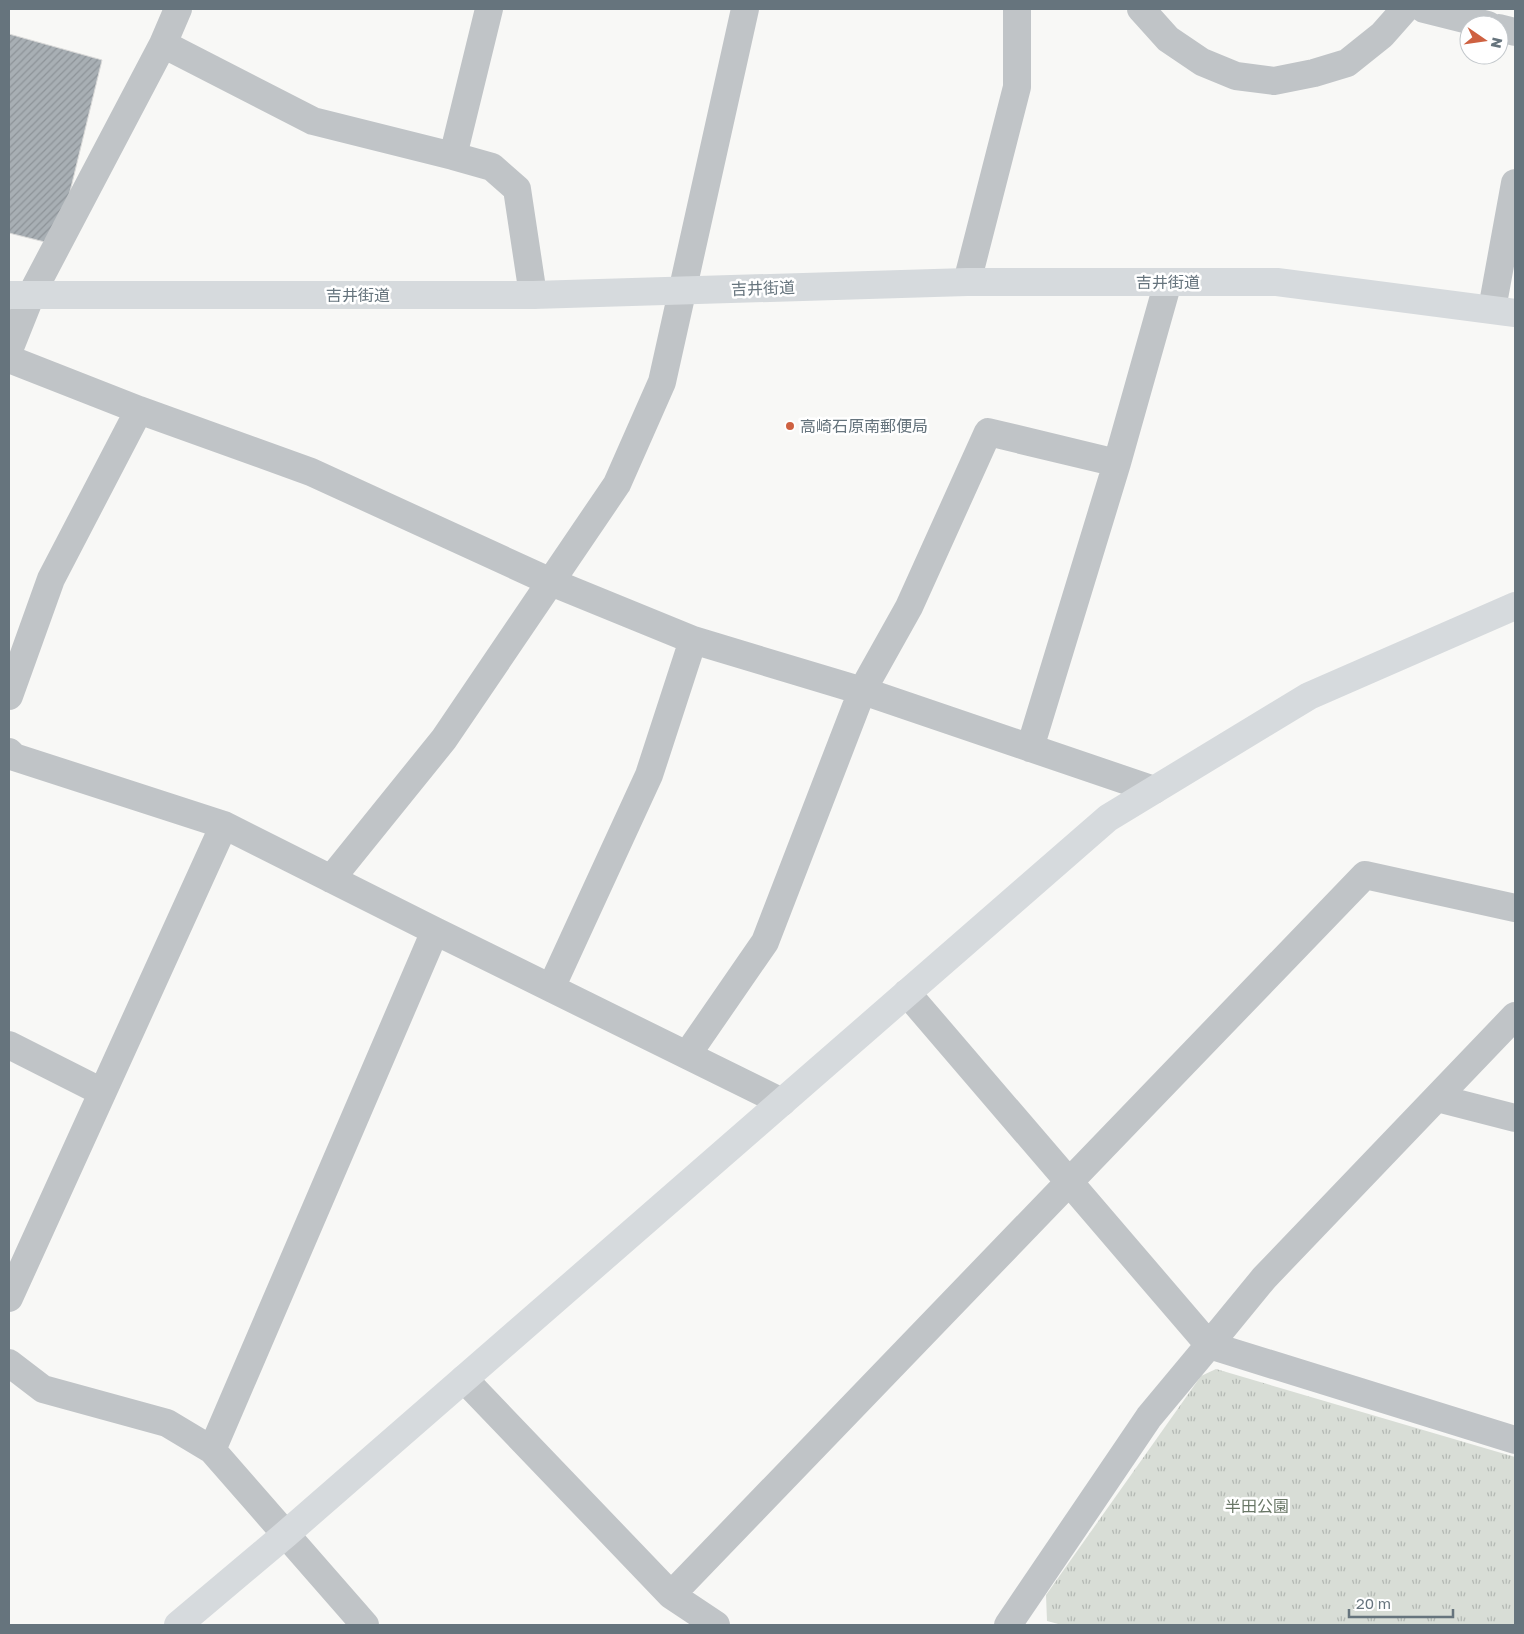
<svg xmlns="http://www.w3.org/2000/svg" width="1524" height="1634" font-family="'Golos Text','Noto Sans JP',sans-serif">
	<defs>
		<pattern id="grass-tufts" width="24" height="20" patternUnits="userSpaceOnUse" patternTransform="scale(1.25)"><rect width="24" height="20" fill="#d8ddd6"/><path d="M3 7l-1-3M5 7V3M7 7l1-3M15 17l-1-3M17 17v-4M19 17l1-3" fill="none" stroke="#b3b8b3"/></pattern>
		<pattern id="building-hatch" width="6" height="6" patternUnits="userSpaceOnUse" patternTransform="scale(1.25)"><rect width="6" height="6" fill="#a8afb4"/><path d="M-1 1l2-2M0 6l6-6M5 7l2-2" fill="none" stroke="#8d9398"/></pattern>
	</defs>
	<rect width="100%" height="100%" fill="#f8f8f6"/>
	<path fill="url(#grass-tufts)" d="M1216 1369 1515 1457V1625H1062L1047 1621 1046 1595 1201 1376Z"/>
	<path fill="url(#building-hatch)" stroke="#dadad9" d="M9 34 102 60 57 245 9 233Z"/>
	<g fill="none" stroke-linecap="round" stroke-linejoin="round">
		<path stroke="#c0c4c7" stroke-width="28" d="M1141 9 1168 39 1202 62 1236 76 1274 81 1314 73 1347 63 1382 35 1405 9
			M1424 9 1488 25
			M1499 28 1515 32
			M163 44 313 121 453 156 492 167 517 189 533 295
			M453 156 489 9
			M967 282 1017 87V9
			M1492 309 1515 183
			M9 350 31 295 163 44 178 9
			M9 359 139 410 311 472 551 582 693 640 869 693 1154 790
			M9 696 51 579 139 410
			M1030 748 1117 463 1168 282
			M9 752 14 757 224 825 435 931 782 1102
			M331 879 444 739 617 484 662 382 745 9
			M551 988 649 775 693 640
			M907 993 1209 1345 1515 1440
			M9 1045 102 1092
			M687 1055 765 942 862 691 909 607 988 432 1117 463
			M1437 1098 1515 1118
			M9 1298 224 825
			M9 1363 43 1389 167 1423 212 1450 365 1625
			M464 1379 671 1595 716 1625
			M212 1450 435 931
			M671 1595 1365 875 1515 908
			M1008 1625 1149 1417 1209 1345 1264 1278 1515 1016"/>
		<path stroke="#d6dadd" stroke-width="28" d="M178 1625 286 1534 1108 818 1309 696 1515 606"/>
		<path stroke="#d6dadd" stroke-width="28" d="M9 295H533L967 282H1277L1515 313"/>
	</g>
	<circle fill="#ce6141" stroke="#fff" stroke-width="2" cx="790" cy="426" r="5"/>
	<g text-anchor="middle" dominant-baseline="central" stroke-width="5" stroke-linejoin="round" paint-order="stroke">
		<g font-size="16" fill="#66747d" stroke="#fff">
			<text x="1168" y="282">吉井街道</text>
			<text transform="translate(763 288) rotate(-2)">吉井街道</text>
			<text x="358" y="295">吉井街道</text>
		</g>
		<g font-size="16" fill="#66747d" stroke="#fff" text-anchor="start">
			<text x="800" y="426">高崎石原南郵便局</text>
		</g>
		<g font-size="16" fill="#687665" stroke="#fff">
			<text x="1257" y="1506">半田公園</text>
		</g>
	</g>
	<rect width="1524" height="1634" fill="none" stroke="#66747d" stroke-width="20"/>
	<g transform="translate(1484 40) rotate(103)"><circle r="24" fill="#ffffff" stroke="#c2c7cb"/>
	<path d="M0-4L9 19L0 12L-9 19Z" fill="#ce6141"/>
	<text y="-8" font-size="14" font-weight="bold" text-anchor="middle" fill="#66747d">N</text>
	</g>
	<path d="M1349 1609v8h104v-8" fill="none" stroke="#66747d" stroke-width="2.5"/>
	<text x="1356" y="1609" font-size="15" fill="#66747d" stroke="#ffffff" stroke-width="4" paint-order="stroke">20 m</text>
</svg>
